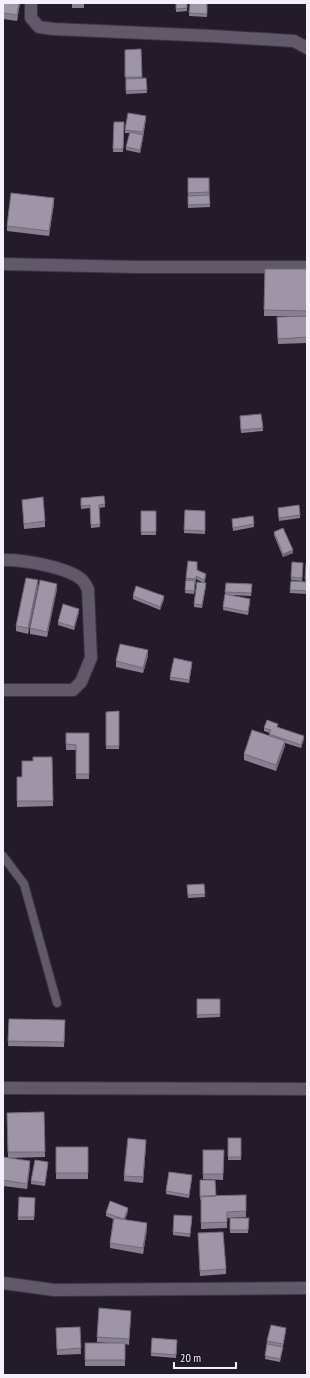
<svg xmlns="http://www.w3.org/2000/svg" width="310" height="1378" font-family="'PT Sans Narrow',sans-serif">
	<rect width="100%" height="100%" fill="#231b29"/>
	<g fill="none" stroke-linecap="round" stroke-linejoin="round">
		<g stroke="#3a3540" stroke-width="10">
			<path id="service" d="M3 856 24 884 57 1003"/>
		</g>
		<g stroke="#3a3540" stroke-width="14">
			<path id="minor" d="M31 3V18L39 27 54 29 212 36 294 41 307 48
				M3 264 136 267H307
				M3 560C21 559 66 567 81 579 84 581 86 586 88 589L91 658 81 682 73 690H3
				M3 1088 307 1089
				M3 1283 54 1290 307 1288"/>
		</g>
		<use href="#service" stroke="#615969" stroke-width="8"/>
		<use href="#minor" stroke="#615969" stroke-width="12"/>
	</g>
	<path fill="#888090" d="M3 3H20L17 21 3 19Z
		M72 3H84V8H72Z
		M176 3H187V11L176 12Z
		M190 3H207V17L189 16Z
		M141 49 142 78H146L147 93 126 94 125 50Z
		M146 119 143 138 140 153 126 150V147L130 133H125V130Z
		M114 122H124L123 152H113Z
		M188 178H209L210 207 188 208Z
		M54 203 49 236 7 231V226Z
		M265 269H307V343L278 344 277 323 304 316H264Z
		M240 416 263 428V431L241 433Z
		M104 496 105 507 99 508 100 527 91 528 90 508 81 509V498Z
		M22 500 45 521V527L24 529Z
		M278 508 300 515V518L279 521Z
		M185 510 205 511V534L184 533Z
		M141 511H156V535H141Z
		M232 519 254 524V527L233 531Z
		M274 532 293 553 283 557 274 535Z
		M292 562 303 563 302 581 291 580Z
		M306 564H307V594L290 593V590L305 582Z
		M197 570 206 577 204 583 196 579 194 594 185 593 186 578Z
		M226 583 252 584 251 596 231 595 250 602 248 615 223 610 225 594Z
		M38 586 28 634 16 631V626Z
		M206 586 202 608 194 607V604Z
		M57 589 47 637 30 634V628Z
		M133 596 164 599 160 610 133 599Z
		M79 612 74 630 58 625V622Z
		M148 656 143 673 116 667V661Z
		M192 665 189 683 170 680V677Z
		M119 711V749H106V712Z
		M278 727 304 739 301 748 285 743V746L276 771 244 760V754L269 735 270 733 264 731V728Z
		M66 733H89V779H76V750H66Z
		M52 757 53 806 17 807V777H22Z
		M204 884 205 897 188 898 187 885Z
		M197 999H220V1017L197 1018Z
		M9 1019 65 1020 64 1047 8 1046Z
		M44 1112 45 1157 8 1158 30 1167 27 1189 3 1186V1157L8 1158 7 1113Z
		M228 1138H241V1160H228Z
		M146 1145 143 1183 124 1181V1176Z
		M56 1147H88V1179H56Z
		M203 1150H224L223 1180 203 1179Z
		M48 1165 45 1186 31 1184V1181Z
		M192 1178 189 1198 166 1194V1191Z
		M200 1180 216 1196 246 1195V1217L227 1218V1228L201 1229V1200H200Z
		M19 1197 35 1198 34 1220H18Z
		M128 1211 125 1220 147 1229 143 1254 110 1248V1243L113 1219 106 1216V1213Z
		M230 1218H249L248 1233H230Z
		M192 1219 190 1237 173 1235V1232Z
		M198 1233 226 1269V1274L200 1276Z
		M131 1316 129 1345 125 1344V1366H85V1343H109L97 1342V1337Z
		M80 1327 81 1354 57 1355 56 1328Z
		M286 1331 280 1362 265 1359 267 1341Z
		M152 1338 177 1340 176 1358 151 1356Z"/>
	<path fill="#6f6875" d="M19 3H20L17 21V15Z
		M143 135V138L140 153V150Z
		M54 198V203L49 236V231Z
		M293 550V553L283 557V554Z
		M206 574V577L204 583V580Z
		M38 580V586L28 634V628Z
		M57 584V589L47 637V632Z
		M164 596V599L160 610V607Z
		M79 609V612L74 630V627Z
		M148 650V656L143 673V668Z
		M304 736V739L301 748V745Z
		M285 741V746L276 771V765Z
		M146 1140V1145L143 1183V1177Z
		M30 1161V1167L27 1189V1184Z
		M128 1208V1211L124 1222V1219Z
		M147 1223V1229L143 1254V1248Z"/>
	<path fill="#9e95a7" stroke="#6f6875" d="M3 3H19L17 15 3 13Z
		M176 3H187V8L176 9Z
		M190 3H207V14L189 13Z
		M141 49 142 77H125V50Z
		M146 78 147 90 126 91V79Z
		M128 113 146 116 143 132 125 130Z
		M114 122H124L123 149H113Z
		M130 132 143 135 140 150 126 147Z
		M188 178H209V192L188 193Z
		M11 193 54 198 49 231 7 226Z
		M209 195 210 204 188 205V196Z
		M265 269H307V311L264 310Z
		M307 316V337L278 339 277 317Z
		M261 414 263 428 241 430 240 416Z
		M104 496 105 504 99 505 100 524 91 525 90 505 81 506V498Z
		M43 497 45 521 24 524 22 500Z
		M299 505 300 515 279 518 278 508Z
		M185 510 205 511V531L184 530Z
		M141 511H156V532H141Z
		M253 516 254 524 233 528 232 519Z
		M283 528 293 550 283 554 274 532Z
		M188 561 197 562V570L206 574 204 580 196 576V579L186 578Z
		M292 562 303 563 302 578 291 577Z
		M306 564H307V579H305Z
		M26 578 38 580 28 628 16 626Z
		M40 580 57 584 47 632 30 628Z
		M186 580 195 581 194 591 185 590Z
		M291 581 307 582V591L290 590Z
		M197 582 206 583 202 605 194 604Z
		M226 583 252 584 251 593 225 592Z
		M136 586 164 596 160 607 133 596Z
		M225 594 250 599 248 612 223 607Z
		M63 604 79 609 74 627 58 622Z
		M120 644 148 650 143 668 116 661Z
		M174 658 192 662 189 680 170 677Z
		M119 711V746H106V712Z
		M267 720 278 724 277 727 304 736 301 745 269 734 271 730 264 728Z
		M252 730 285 741 276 765 244 754Z
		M66 733H89V774H76V745L66 744Z
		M33 757H52L53 801H17V777H22V761H33Z
		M204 884 205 894 188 895 187 885Z
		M197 999H220V1014L197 1015Z
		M9 1019 65 1020 64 1042 8 1041Z
		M44 1112 45 1152H8L7 1113Z
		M128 1138 146 1140 143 1177 124 1176Z
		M228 1138H241V1157H228Z
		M56 1147H88V1173H56Z
		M203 1150H224L223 1174H203Z
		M3 1157 30 1161 27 1184 3 1180Z
		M35 1160 48 1162 45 1183 31 1181Z
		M169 1172 192 1175 189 1195 166 1191Z
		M200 1180H215L216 1196 200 1197Z
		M246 1195V1211L227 1212V1222L201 1223V1196Z
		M19 1197 35 1198 34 1217H18Z
		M110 1201 128 1208 124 1219 106 1213Z
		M174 1215 192 1216 190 1234 173 1232Z
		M114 1218 147 1223 143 1248 110 1243Z
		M230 1218H249L248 1230H230Z
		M223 1232 226 1269 200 1271 198 1233Z
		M99 1308 131 1311 129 1339 97 1337Z
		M271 1325 286 1328 283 1344 267 1341Z
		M80 1327 81 1348 57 1350 56 1328Z
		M152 1338 177 1340 176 1355 151 1353Z
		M85 1343H125V1360H85Z
		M267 1344 283 1347 280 1359 265 1356Z"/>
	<rect width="310" height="1378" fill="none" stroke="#f4f0fa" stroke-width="8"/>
	<path d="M174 1362v6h62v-6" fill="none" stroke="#f4f0fa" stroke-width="2"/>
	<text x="180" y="1362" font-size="12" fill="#f4f0fa" stroke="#191220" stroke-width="3" paint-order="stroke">20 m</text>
</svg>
